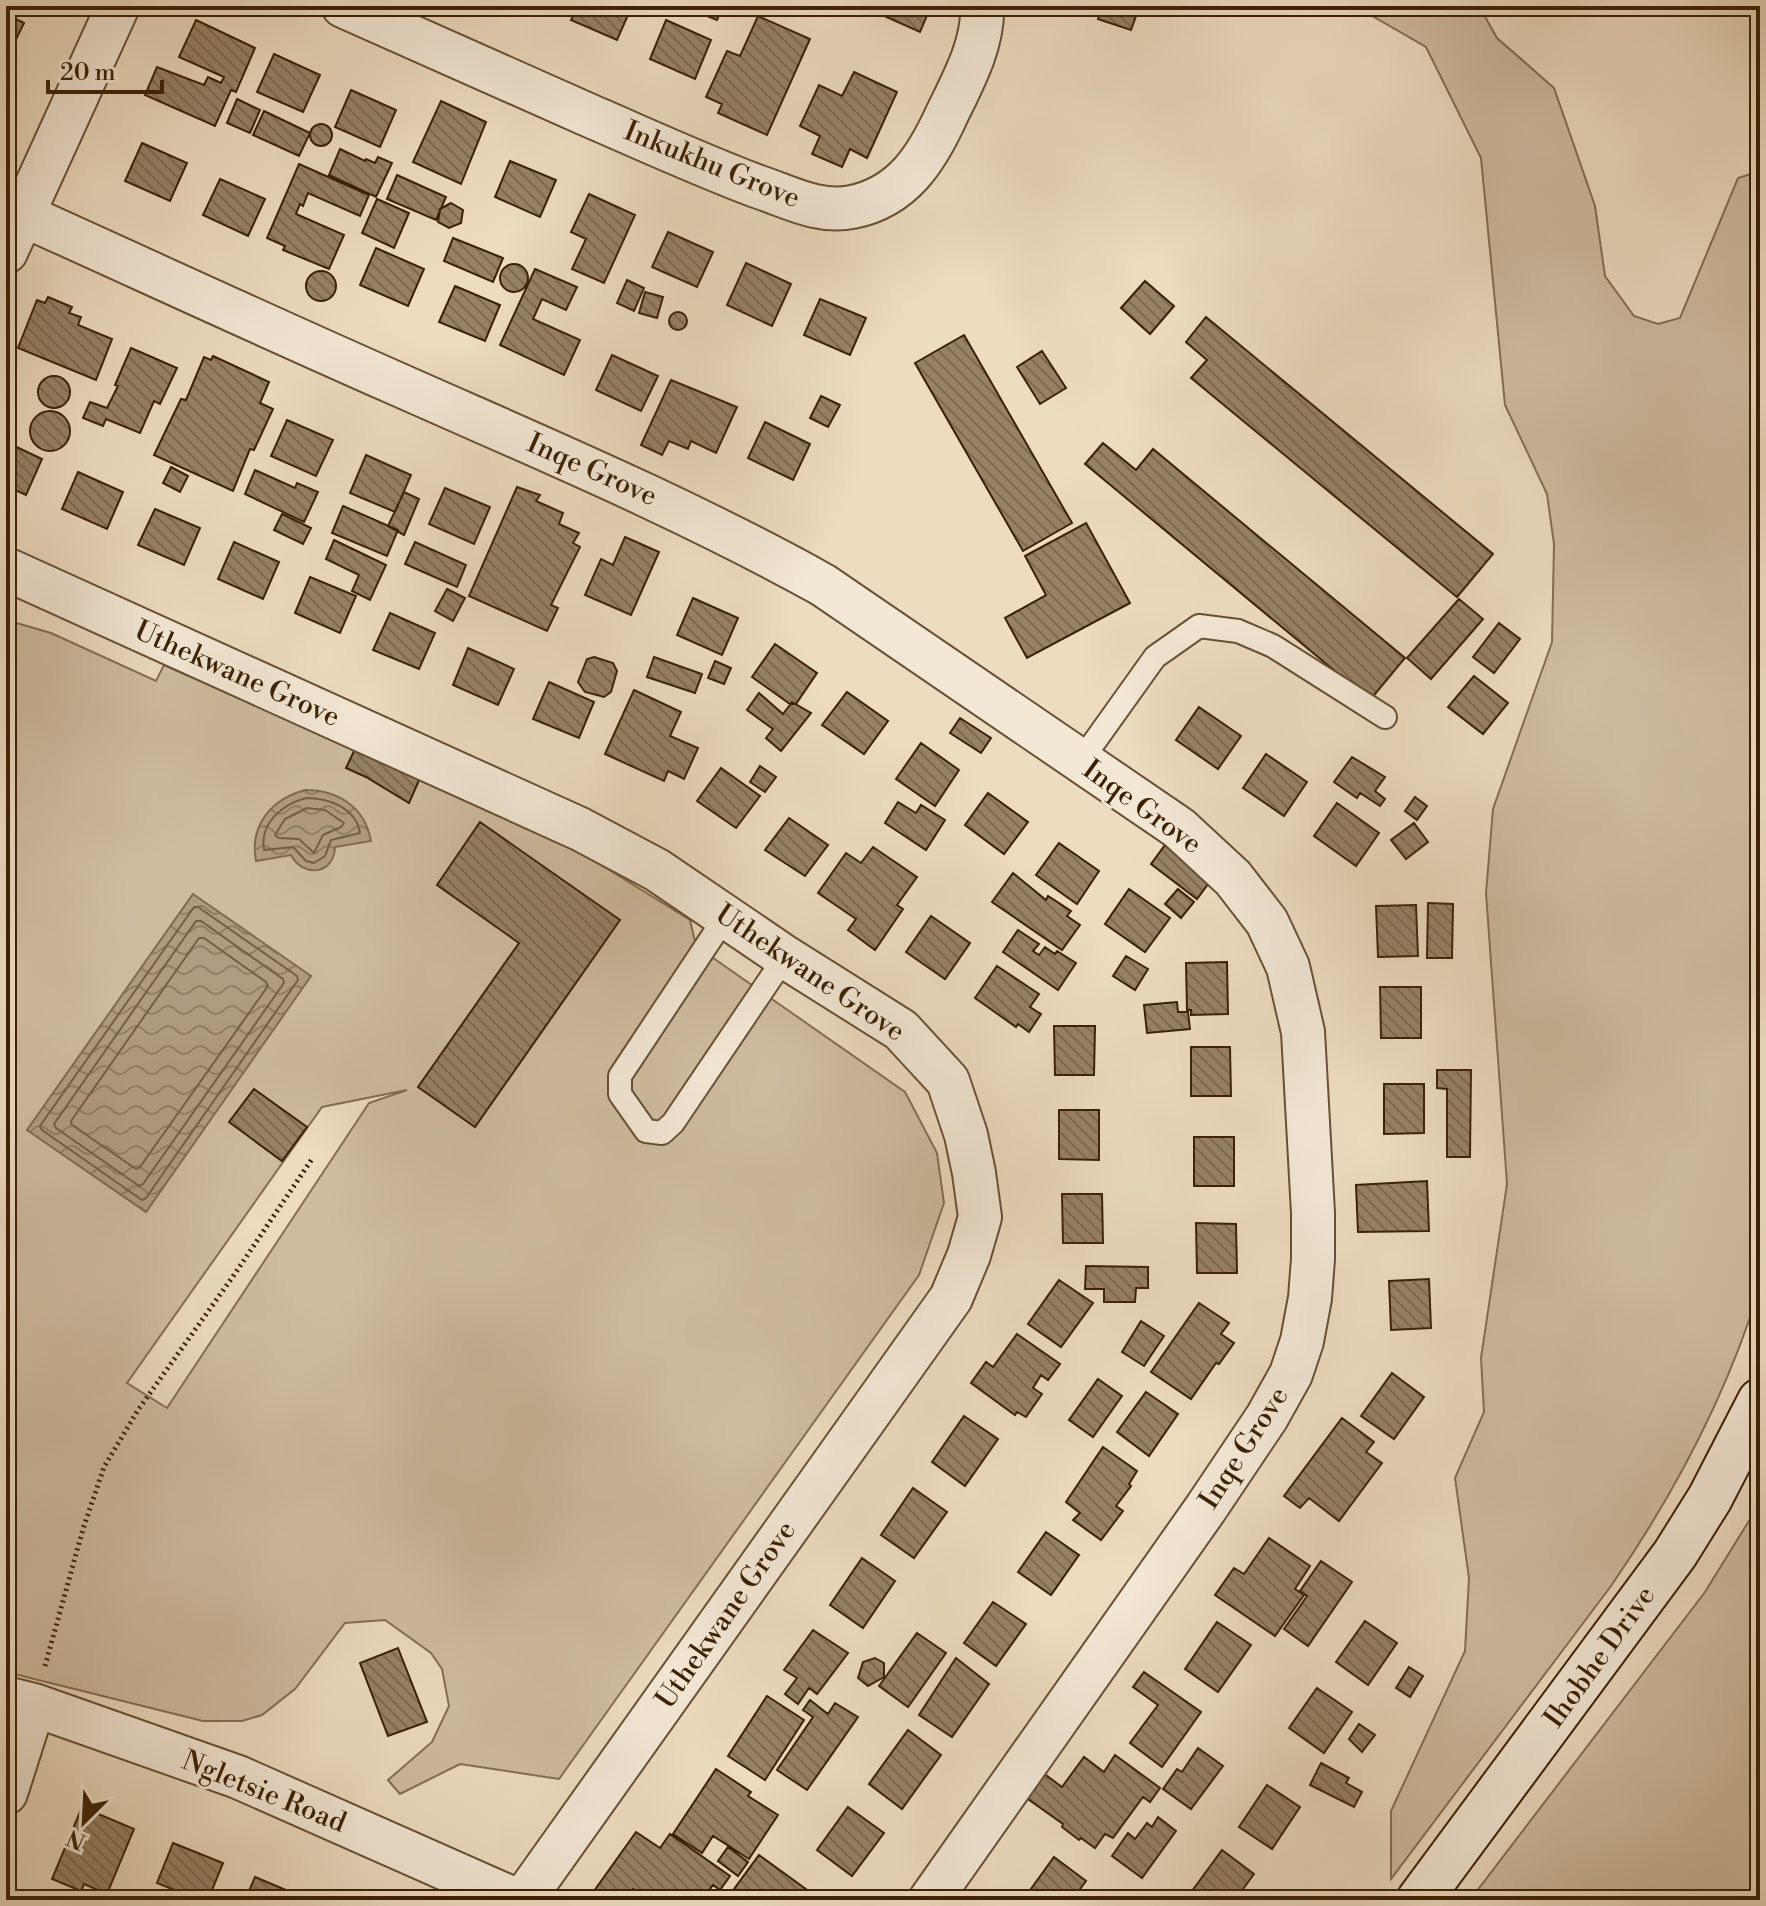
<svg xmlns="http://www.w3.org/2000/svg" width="1766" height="1906" font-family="'Libre Bodoni',serif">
	<defs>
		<pattern id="water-waves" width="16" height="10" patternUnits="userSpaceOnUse" patternTransform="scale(2)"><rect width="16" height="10" fill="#b09c80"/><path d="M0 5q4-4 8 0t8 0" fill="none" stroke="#907f67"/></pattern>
		<pattern id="building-back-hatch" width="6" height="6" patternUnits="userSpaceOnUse" patternTransform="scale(2)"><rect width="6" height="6" fill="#978266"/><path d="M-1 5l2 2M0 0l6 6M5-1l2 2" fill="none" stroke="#7c6a52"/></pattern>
	</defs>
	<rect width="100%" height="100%" fill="#eddcc0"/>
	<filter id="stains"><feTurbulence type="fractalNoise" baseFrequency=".0025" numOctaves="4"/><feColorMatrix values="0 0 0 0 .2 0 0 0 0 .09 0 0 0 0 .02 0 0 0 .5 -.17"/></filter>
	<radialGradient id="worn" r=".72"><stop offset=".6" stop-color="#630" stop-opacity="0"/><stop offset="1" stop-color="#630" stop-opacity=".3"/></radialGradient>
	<path fill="#cfbca0" stroke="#846e52" stroke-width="2" fill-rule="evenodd" d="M1355 6H1479L1497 38 1554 88 1595 206 1605 276 1634 316 1658 324 1680 318 1738 178 1760 171V1287C1727 1395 1675 1493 1611 1586L1391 1879V1811L1465 1651 1469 1578 1455 1478 1484 1412 1481 1358 1507 1184 1486 893 1493 809 1552 642 1554 544 1547 494 1505 405 1481 158 1426 47Z
		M6 620 51 633 156 681 164 665 515 819 585 855 690 920 696 946 905 1092 937 1153 944 1203 919 1275 559 1779 460 1764 400 1794 388 1780 432 1742 449 1706 442 1669 431 1653 385 1620 345 1623 295 1689 262 1715 242 1721H203L6 1672ZM407 1090 369 1103 167 1408 127 1383 322 1107Z
		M1760 1503V1900H1470L1705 1592Z"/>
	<path fill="url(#water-waves)" stroke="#816b4f" stroke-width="2" d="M305 790C338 790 365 807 371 841L335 847C334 875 303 878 291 855L256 861C249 825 272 799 305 790Z
		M193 894 311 976 146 1212 27 1130Z"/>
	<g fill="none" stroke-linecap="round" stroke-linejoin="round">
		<path stroke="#755e42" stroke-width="2" d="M306 798C329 798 356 808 360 833L331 840 325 856 314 863 306 861 293 847 264 850C259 823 283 804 306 798Z
			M307 808 325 810 344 823 341 827 323 835 314 853 299 839 279 838 275 835 285 819Z
			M194 907H198L297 976 298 980 146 1198 142 1200 42 1130 40 1126Z
			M196 921H201L283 979 284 983 143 1184 139 1186 56 1128 54 1124Z
			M199 938H204L266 982 268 986 140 1167 136 1169 72 1125 71 1121Z"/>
	</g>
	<path fill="url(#building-back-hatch)" stroke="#3a2105" stroke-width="2" d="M578 6H632L617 40 571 20Z
		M682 6H723L717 20Z
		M862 6H931L920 32Z
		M1102 6 1136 16 1131 30 1098 19Z
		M6 14 24 23 6 60Z
		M758 16 810 39 767 135 718 113 722 104 706 97 727 51 740 56Z
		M196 20 255 48 236 92 231 90 215 126 145 95 157 67 204 85 208 77 221 83 224 77 179 57Z
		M666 20 711 40 695 79 650 59Z
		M274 54 320 75 303 112 257 92Z
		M854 72 897 92 867 158 850 149 842 167 812 154 820 136 800 126 819 85 842 96Z
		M351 90 396 110 380 147 335 127Z
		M237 99 260 110 250 133 227 123Z
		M441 101 486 122 461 184 413 162Z
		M264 111 310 133 299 156 253 135Z
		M310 135a11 11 0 1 1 22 0a11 11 0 1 1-22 0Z
		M142 143 187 163 170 201 125 181Z
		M340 149 365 161 366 159 375 163 378 157 392 163 376 197 329 175Z
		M510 161 556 180 540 217 495 197Z
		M299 164 369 195 360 216 308 193 303 206 300 204 296 214 344 235 329 269 283 250 285 246 267 238Z
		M397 175 446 197 436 220 387 199Z
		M220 179 265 199 248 236 203 215Z
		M589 194 635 215 604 283 572 269 586 239 571 232Z
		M377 199 409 213 394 248 362 233Z
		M451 203 463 210 461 223 449 228 438 222 440 209Z
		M668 232 713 252 697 287 652 267Z
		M453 238 503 258 493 282 444 261Z
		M376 248 424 269 408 306 360 285Z
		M746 263 791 284 772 326 727 305Z
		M500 278a14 14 0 1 1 28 0a14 14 0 1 1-28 0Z
		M535 269 577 287 566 310 542 299 533 319 580 340 564 375 500 345Z
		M306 286a15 15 0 1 1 30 0a15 15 0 1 1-30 0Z
		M627 280 644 288 634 311 617 303Z
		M1145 281 1174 306 1150 334 1121 308Z
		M455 286 500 305 485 341 439 322Z
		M645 292 663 297 657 318 639 313Z
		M48 297 72 307 69 313 81 317 78 325 112 339 96 380 18 348 37 300 45 303Z
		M820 299 866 318 850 355 804 335Z
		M669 321a9 9 0 1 1 18 0a9 9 0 1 1-18 0Z
		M1206 317 1493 554 1457 597 1191 378 1207 360 1186 342Z
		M964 335 1072 523 1023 551 915 363Z
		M131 348 177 368 160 404 154 401 140 433 106 419 103 426 83 418 90 402 107 408 118 386 115 385Z
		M1042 351 1066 388 1040 404 1017 367Z
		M612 355 658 376 641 411 596 390Z
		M213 356 269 382 260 403 273 409 254 450 250 449 233 491 154 455 181 399 186 400 204 357 211 360Z
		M38 392a16 16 0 1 1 32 0a16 16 0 1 1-32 0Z
		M671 380 737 407 716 453 691 441 688 449 669 441 662 455 641 445Z
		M821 396 840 405 828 427 810 418Z
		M30 431a20 20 0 1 1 40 0a20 20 0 1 1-40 0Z
		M287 420 333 440 316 476 271 456Z
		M765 422 810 444 793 480 748 458Z
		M6 442 42 459 26 495 6 486Z
		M1103 443 1136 470 1153 449 1405 658 1370 700 1085 464Z
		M366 455 411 475 395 512 350 493Z
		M171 467 188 476 180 492 163 483Z
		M255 470 295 488 297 483 318 492 304 522 245 494Z
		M78 472 123 492 107 529 62 509Z
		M517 487 540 495 536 501 563 513 559 524 579 533 573 543 580 547 551 605 558 608 547 631 469 596Z
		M445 488 490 507 474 544 429 524Z
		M404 492 419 499 404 535 388 526Z
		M343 506 398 530 387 556 332 533Z
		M155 509 200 528 184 565 138 545Z
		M282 514 311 528 303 544 274 530Z
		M1086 523 1130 603 1027 658 1005 618 1046 595 1025 556Z
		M625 537 659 552 631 615 585 595 601 559 613 565Z
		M334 540 386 565 370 600 352 591 359 575 326 559Z
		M234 542 279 562 263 599 218 579Z
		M415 542 466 565 457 587 405 564Z
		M310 577 356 596 340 633 295 613Z
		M447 589 465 598 453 621 435 611Z
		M693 598 738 618 722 655 677 635Z
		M1459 599 1483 619 1431 679 1407 658Z
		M390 613 435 633 419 669 373 650Z
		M1499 623 1520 639 1494 673 1473 657Z
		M775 644 817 673 796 704H790L752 677Z
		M468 648 514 669 498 705 453 685Z
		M594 657 613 663 617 671 611 692 604 697 585 692 578 682 587 659Z
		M654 657 702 674 695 693 647 677Z
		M715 661 731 668 724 684 708 678Z
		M1474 676 1508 703 1483 734 1448 707Z
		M549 682 594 702 579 738 533 719Z
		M634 690 681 712 670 736 698 748 684 779 668 771 664 781 605 754Z
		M847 692 888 721 864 754 822 725Z
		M759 693 783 714 792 702 811 713 781 751 766 738 773 729 747 710Z
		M1199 707 1241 736 1218 769 1176 740Z
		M960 718 991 738 981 753 950 733Z
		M921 743 959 770 935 806 896 779Z
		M355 749 420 778 409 803 366 777 346 768Z
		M1266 754 1307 782 1284 816 1243 788Z
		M1352 757 1385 777 1375 791 1385 799 1380 806 1360 793 1357 798 1334 782Z
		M760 766 776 777 765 792 750 782Z
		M721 768 760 796 736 828 697 801Z
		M988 793 1028 822 1004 854 965 825Z
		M1415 797 1427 806 1417 820 1405 811Z
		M898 802 916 813 921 805 945 820 926 850 885 823Z
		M1337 803 1379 833 1356 866 1314 836Z
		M789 818 828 845 805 876 765 850Z
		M480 822 620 920 475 1127 418 1087 519 943 437 885Z
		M1414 823 1428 842 1406 859 1391 840Z
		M1059 843 1099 871 1077 904 1036 875Z
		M1165 845 1211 880 1197 899 1151 864Z
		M873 847 917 877 897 905 903 909 875 950 848 930 856 919 818 893 846 853 861 863Z
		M1013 873 1046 900 1048 896 1071 911 1067 916 1080 925 1062 950 992 902Z
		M1129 889 1170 918 1145 952 1105 924Z
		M1178 889 1194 902 1181 918 1165 904Z
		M1428 903 1453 904 1452 958H1427Z
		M1416 905 1418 956 1378 957 1376 906Z
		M931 916 970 943 945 979 906 952Z
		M1018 930 1039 944 1033 951 1039 955 1045 947 1055 954 1057 951 1076 963 1058 990 1003 952Z
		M1126 956 1148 969 1135 990 1113 976Z
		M1227 962 1228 1014 1191 1015V1010H1187L1186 963Z
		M997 966 1039 994 1030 1007 1041 1014 1029 1032 1018 1024 1016 1027 975 998Z
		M1380 987H1421V1038H1381Z
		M1177 1002 1178 1012H1188L1190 1029 1147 1033 1144 1005Z
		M1054 1026H1095L1094 1075H1055Z
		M1191 1047H1230L1231 1096H1191Z
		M1437 1070H1471L1470 1157H1447V1089L1437 1088Z
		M1384 1084H1424V1133L1384 1134Z
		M254 1089 307 1127 282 1161 229 1122Z
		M1059 1110H1099V1160L1059 1159Z
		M1194 1137H1234V1186H1194Z
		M1427 1181 1429 1231 1358 1232 1356 1185Z
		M1062 1194H1102L1103 1243H1063Z
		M1196 1223 1236 1224 1237 1273H1197Z
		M1086 1266 1148 1267V1288H1136L1135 1302H1104V1289H1085Z
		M1429 1279 1431 1328 1391 1330 1389 1281Z
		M1059 1280 1093 1303 1061 1347 1028 1324Z
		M1199 1303 1229 1323 1221 1334 1234 1343 1219 1364 1216 1363 1191 1399 1151 1372Z
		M1141 1321 1164 1336 1144 1366 1122 1352Z
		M1017 1334 1060 1364 1048 1380 1041 1375 1033 1388 1042 1394 1026 1417 1017 1412 1015 1415 971 1383 986 1362 993 1367Z
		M1392 1373 1424 1397 1394 1439 1361 1416Z
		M1098 1379 1122 1396 1093 1437 1069 1420Z
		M1146 1392 1178 1414 1149 1456 1117 1432Z
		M964 1416 998 1439 965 1486 932 1462Z
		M1342 1418 1374 1442 1366 1452 1382 1463 1339 1521 1309 1498 1300 1508 1284 1496Z
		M1103 1447 1137 1471 1129 1484 1131 1486 1116 1506 1123 1511 1101 1540 1073 1520 1080 1513 1066 1502Z
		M913 1488 947 1512 914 1558 881 1535Z
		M1046 1532 1079 1555 1051 1595 1018 1572Z
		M1269 1538 1310 1566 1295 1589 1304 1595 1275 1636 1215 1595 1234 1568 1244 1574Z
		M862 1558 895 1581 863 1628 830 1605Z
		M1321 1561 1352 1582 1308 1646 1284 1629 1307 1596 1300 1591Z
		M993 1602 1026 1624 996 1666 964 1643Z
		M1365 1621 1397 1643 1368 1685 1336 1662Z
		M1217 1622 1251 1645 1218 1692 1185 1669Z
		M813 1630 848 1653 817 1694 809 1688 798 1704 785 1694 797 1678 784 1670Z
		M917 1633 946 1653 908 1707 879 1686Z
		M398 1648 427 1722 388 1736 360 1663Z
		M875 1658 884 1663V1677L868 1686 858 1678 863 1662Z
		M956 1658 989 1684 952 1737 919 1715Z
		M1409 1667 1423 1676 1410 1697 1396 1688Z
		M1144 1672 1201 1712 1162 1767 1130 1743 1158 1705 1133 1687Z
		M1317 1688 1352 1712 1324 1753 1289 1728Z
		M767 1696 804 1720 765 1780 728 1756Z
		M810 1700 828 1714 835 1703 858 1717 807 1790 777 1770 813 1717 803 1710Z
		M1359 1724 1375 1735 1362 1752 1349 1739Z
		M908 1730 941 1755 902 1809 869 1784Z
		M1198 1748 1223 1766 1191 1809 1163 1789 1177 1769 1182 1772Z
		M1115 1755 1160 1788 1150 1802 1143 1797 1113 1838 1105 1834 1095 1848 1081 1838 1079 1840 1062 1827 1063 1824 1025 1797 1043 1773 1062 1787 1084 1757 1104 1772Z
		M1321 1763 1349 1778 1346 1783 1362 1792 1354 1807 1310 1785Z
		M716 1769 751 1792 748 1796 778 1815 749 1859 713 1836 702 1853 673 1834Z
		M1267 1785 1300 1807 1272 1849 1239 1827Z
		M82 1807 134 1829 107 1894 84 1884 81 1891 52 1879Z
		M848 1807 884 1833 852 1876 817 1850Z
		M1158 1817 1176 1831 1142 1878 1112 1856 1128 1833 1135 1839 1147 1823 1152 1827Z
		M636 1832 660 1848 670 1834 730 1876 720 1890 713 1885 702 1900H648L633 1889 626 1900H607L594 1891Z
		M173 1843 223 1863 208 1900H199L157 1883Z
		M728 1847 748 1862 738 1876 718 1861Z
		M1222 1850 1254 1874 1235 1900H1205L1192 1891Z
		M759 1855 821 1900H771L760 1892 754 1900H726Z
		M1054 1857 1086 1881 1072 1900H1023Z
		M255 1877 305 1898 304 1900H245Z"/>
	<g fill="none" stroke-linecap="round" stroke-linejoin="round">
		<g stroke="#675034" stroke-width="26">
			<path id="lane" d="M1080 762 1155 657 1199 626 1238 631 1273 646 1385 717
				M726 916 620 1076V1094L646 1131 662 1133 673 1123 785 957"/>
		</g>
		<g stroke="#675034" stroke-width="46">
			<path id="street" d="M343 6C424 42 505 78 586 114 644 139 700 165 759 187 789 197 820 214 852 207 903 197 927 158 947 114 963 81 984 43 982 6
				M23 215C147 271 270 328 395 383 539 447 685 508 823 585L1179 828 1233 878 1267 922 1288 967 1303 1032 1313 1213V1259L1310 1298 1302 1341 1291 1374 1267 1417 1206 1508 930 1900
				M6 252 118 6
				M6 569 580 829 657 870 785 957 901 1030 948 1081 966 1135 974 1173 980 1217 969 1255 951 1298 523 1900
				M6 1698 34 1705 238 1777 516 1900
				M6 1793 34 1705"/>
		</g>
		<g stroke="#3a2105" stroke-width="48">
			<path id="secondary" d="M1419 1900 1675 1554 1710 1498 1760 1401"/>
		</g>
		<path stroke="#3a2105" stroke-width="5" stroke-dasharray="2 4" stroke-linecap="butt" d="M45 1666 83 1529 104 1467 138 1410 234 1275 312 1159"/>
		<use href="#lane" stroke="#f3e8d6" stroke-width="22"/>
		<use href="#street" stroke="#f3e8d6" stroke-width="42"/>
		<use href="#secondary" stroke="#f3e8d6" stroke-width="44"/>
	</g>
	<g text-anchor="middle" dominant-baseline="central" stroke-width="6" stroke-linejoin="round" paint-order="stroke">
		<g font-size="28" fill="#3a2105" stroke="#f3e8d6">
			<text transform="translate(712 165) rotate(22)">Inkukhu Grove</text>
			<text transform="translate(592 470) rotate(24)">Inqe Grove</text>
			<text transform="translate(237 674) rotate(24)">Uthekwane Grove</text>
			<text transform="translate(1142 807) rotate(36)">Inqe Grove</text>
			<text transform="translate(810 973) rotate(34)">Uthekwane Grove</text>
			<text transform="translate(1244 1448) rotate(-57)">Inqe Grove</text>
			<text transform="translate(726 1615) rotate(-55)">Uthekwane Grove</text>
			<text transform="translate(1600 1657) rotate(-54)">Ihobhe Drive</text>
			<text transform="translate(264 1792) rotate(22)">Ngletsie Road</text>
		</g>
	</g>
	<rect width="1766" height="1906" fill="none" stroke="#eddcc0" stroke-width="32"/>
	<rect x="8" y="8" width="1750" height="1890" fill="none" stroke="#3a2105" stroke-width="4"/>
	<rect x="16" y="16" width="1734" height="1874" fill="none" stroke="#3a2105" stroke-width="2"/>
	<g transform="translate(84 1822) rotate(204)" stroke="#f3e8d6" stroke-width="6" paint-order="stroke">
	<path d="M0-6L14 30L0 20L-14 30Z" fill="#3a2105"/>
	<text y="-12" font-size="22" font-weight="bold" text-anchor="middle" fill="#3a2105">N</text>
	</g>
	<path d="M48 80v12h114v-12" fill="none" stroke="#3a2105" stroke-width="4"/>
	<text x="60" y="80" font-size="24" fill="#3a2105" stroke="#f3e8d6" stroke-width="6" paint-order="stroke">20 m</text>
	<rect width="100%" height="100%" filter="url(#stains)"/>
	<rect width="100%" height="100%" fill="url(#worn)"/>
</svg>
